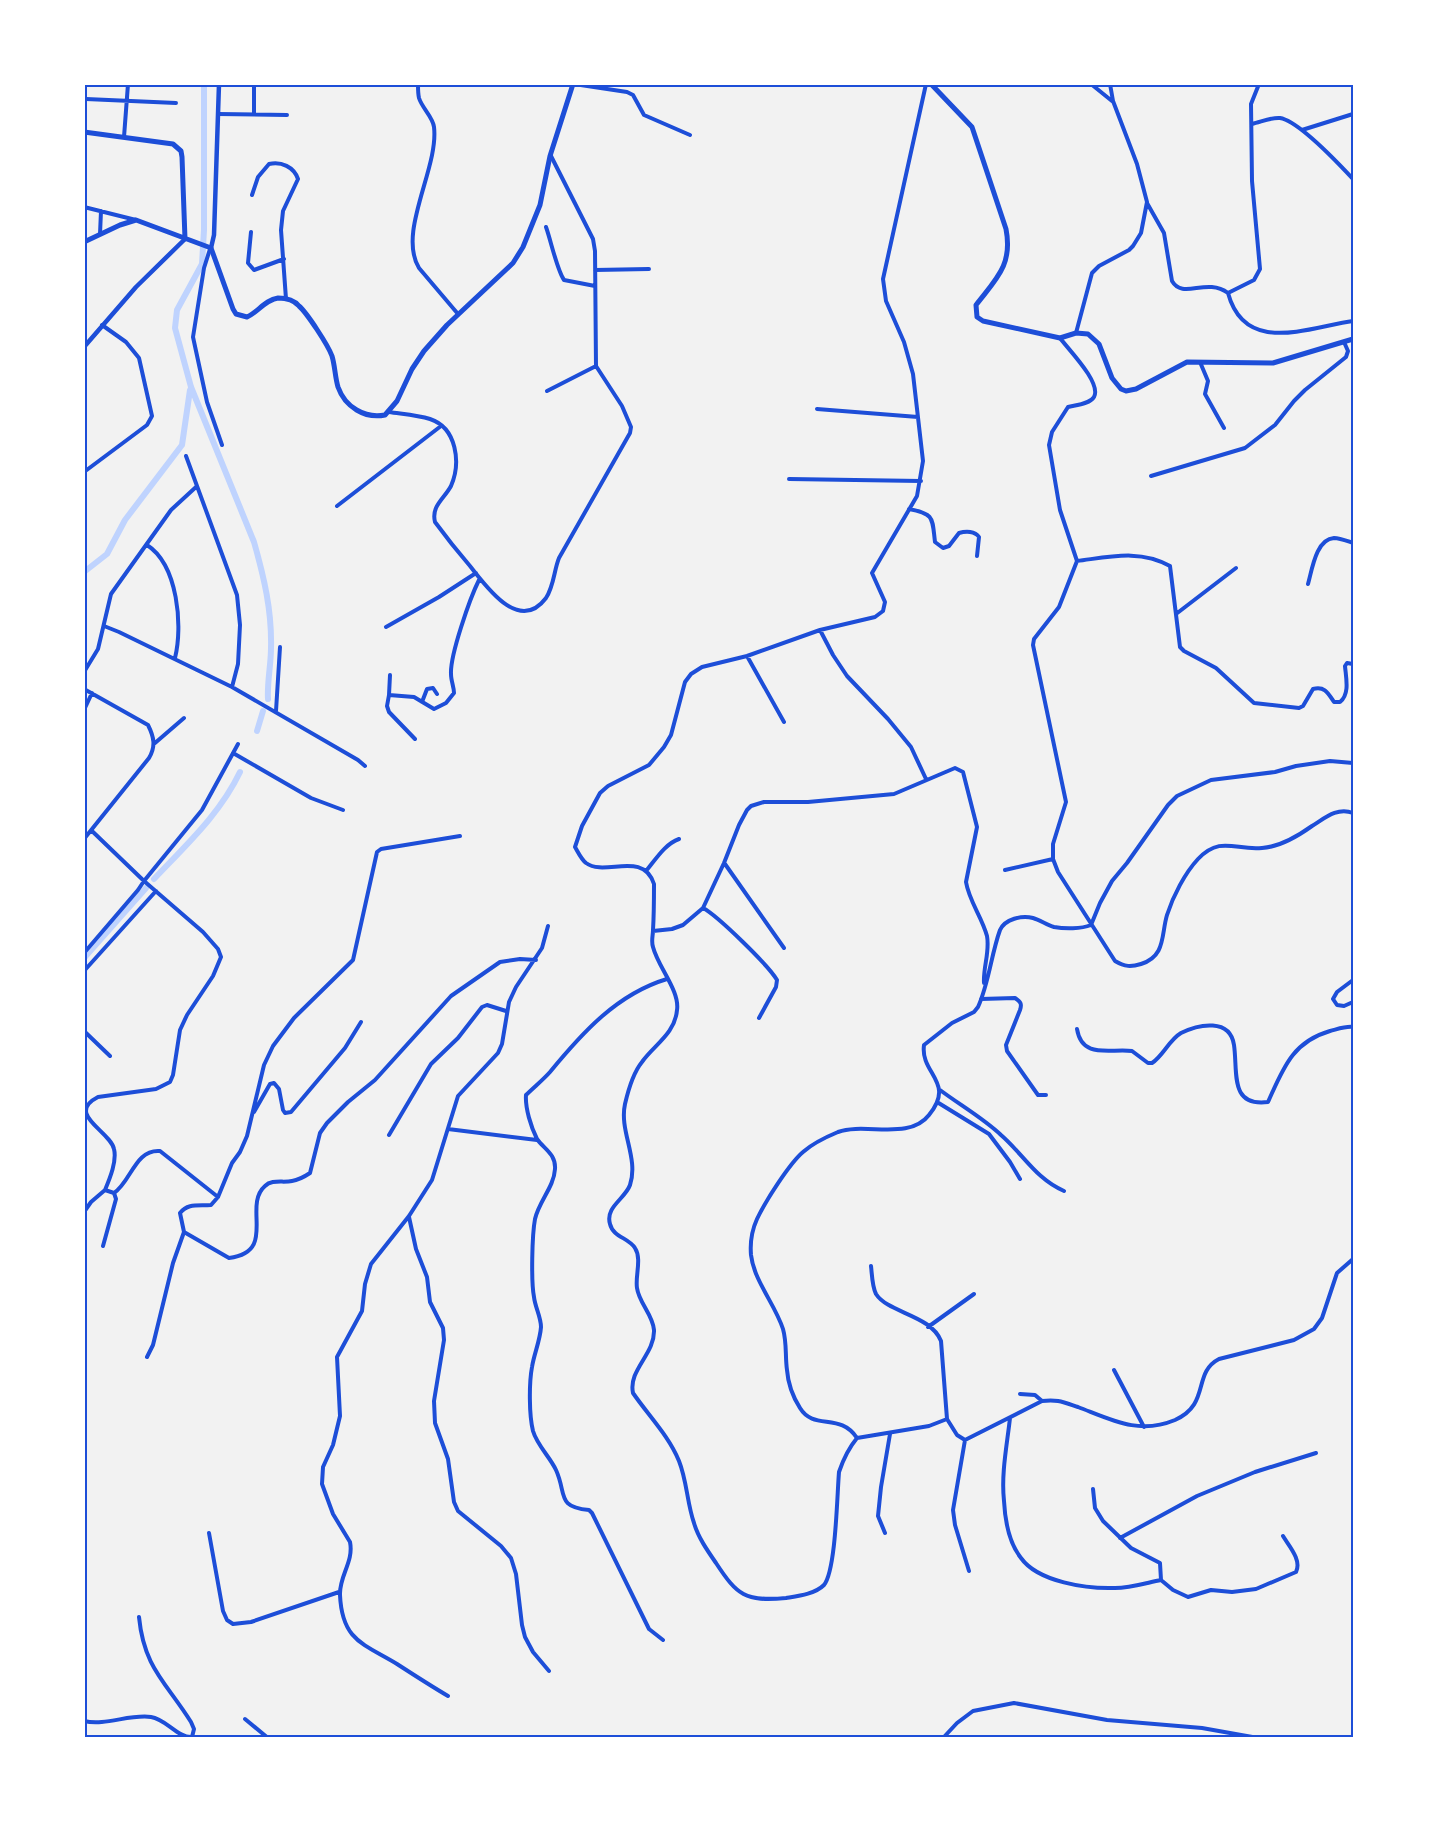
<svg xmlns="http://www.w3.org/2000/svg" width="1437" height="1822" font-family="Cabin,sans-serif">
	<rect width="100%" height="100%" fill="#f2f2f2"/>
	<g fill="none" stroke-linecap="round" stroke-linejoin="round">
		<path stroke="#bfd3fe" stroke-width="6" d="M204 84V230L202 264 177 310 175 328 191 387 254 542C264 577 272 611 271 648 271 665 267 682 268 699
			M84 572 107 554 125 520 182 445 190 390
			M257 731 263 711
			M154 879C186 845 220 814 240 772
			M84 958 146 888"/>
		<path stroke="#1d4ed8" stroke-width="4" d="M418 84C418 88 418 94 419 98 422 108 433 117 434 127 439 168 397 232 419 268L458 314
			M574 84 627 92 633 95 644 115 690 135
			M926 84 883 279 886 301 904 342 913 374 923 461 917 496 872 573 885 602 883 611 875 617 820 630 747 656 702 667 691 674 685 682 671 735 664 747 649 765 608 786 600 793 582 826 575 847C578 852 581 859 586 863 605 877 643 850 654 884 654 899 654 914 653 930 653 936 651 941 653 947 658 967 680 991 677 1010 675 1034 654 1045 642 1062 633 1073 628 1091 625 1104 619 1131 639 1158 630 1185 625 1199 605 1207 610 1224 613 1237 629 1238 635 1248 642 1259 635 1276 637 1288 639 1303 653 1315 654 1330 655 1354 628 1370 633 1393 648 1415 669 1436 679 1461 687 1481 687 1503 694 1523 698 1537 707 1550 716 1563 737 1595 745 1602 786 1598 798 1596 815 1594 824 1585 836 1570 837 1495 839 1472 843 1460 848 1449 857 1438L929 1426 947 1419
			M1091 84 1112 101
			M86 99 176 103
			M218 114 287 115
			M254 114V84
			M1252 124C1261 122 1272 117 1280 118 1299 121 1339 164 1353 179
			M1302 130 1353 114
			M124 137 128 84
			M252 195 258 177 269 164C281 161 294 167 298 179L283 211 281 230 286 299
			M1147 203 1164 233 1172 281C1183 300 1206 277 1228 293
			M84 207 136 220
			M546 227C551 241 557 270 564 280L595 286
			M251 232 248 263 254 270 284 259
			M100 234 101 211
			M210 249 204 268 193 337 207 402 222 445
			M595 270 649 269
			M1228 293 1254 280 1260 269 1252 181 1251 104 1259 84
			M1228 293C1245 356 1309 327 1353 321
			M1076 333 1092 273 1099 266 1129 250 1133 246 1141 233 1147 202 1137 164 1113 101 1110 84
			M1060 338C1068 349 1102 383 1094 397 1090 404 1076 405 1068 407L1052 432 1049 445 1060 510 1077 561 1059 607 1034 639 1033 645 1066 802 1053 844V859L1058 872 1115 961C1125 967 1131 967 1141 964 1166 956 1161 935 1167 915 1173 896 1185 873 1198 859 1221 835 1236 851 1262 848 1279 847 1298 836 1312 826 1325 818 1337 807 1353 813
			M1200 362 1208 381 1205 394 1224 428
			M547 391 596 366
			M817 409 918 417
			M389 412C402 414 417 415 430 419 457 428 461 463 451 486 444 499 431 506 435 522 446 537 458 552 470 566 486 586 519 634 546 598 554 586 554 570 559 558L630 433 631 427 622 406 596 366 595 251 593 239 551 156
			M186 456 237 595 240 625 238 664 232 687
			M84 472 147 425 152 416 139 358 126 342 102 325
			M1151 476 1245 448 1275 425 1294 401 1305 390 1346 357 1348 351 1344 342
			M789 479 921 481
			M337 506 441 426
			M909 509C935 514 932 518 935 542L943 548 949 546 959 533C966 531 975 531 979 537L977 556
			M147 545C178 565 183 626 175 658
			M1077 561C1109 557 1140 549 1170 566L1180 647 1184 651 1216 668 1254 703 1299 708 1303 706 1313 689C1325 686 1328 693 1334 702H1340C1350 694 1346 678 1345 666L1347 663 1353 664
			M1308 584C1312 570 1316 539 1334 538 1340 538 1347 541 1353 543
			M1176 614 1236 568
			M104 626 119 632 232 687 358 760 365 766
			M386 627 439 597 476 573
			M820 630 833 655 847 676 888 719 911 747 926 779
			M747 656 784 722
			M84 672 98 649 111 594 171 510 196 487
			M390 675 389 695 414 697 434 709 446 703 454 693C454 687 451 681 451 674 450 655 470 598 479 580
			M84 689 148 725C154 737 156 746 149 758L84 839
			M389 695 387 706 389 712 415 739
			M422 702 427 689 433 688 437 694
			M84 710 92 693
			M276 711 280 647
			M155 743 184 718
			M233 753 311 798 343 810
			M92 831 144 881 203 932 218 949 221 957 213 976 187 1015 180 1030 173 1075 170 1082 156 1089 98 1097C65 1114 110 1131 114 1149 117 1161 110 1178 105 1190L114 1193
			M725 864 784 948
			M1005 870 1053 859
			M646 871C656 859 665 844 679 839
			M703 908C718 916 769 966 777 980L776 987 759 1018
			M653 931 672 929 683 925 703 908 724 863 739 825 747 810 751 806 764 802H808L894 794 955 768 963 772 977 827 966 882C969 901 982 917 987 936 990 952 983 967 984 983
			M84 953 138 890 144 881 202 810 238 744
			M84 971 156 891
			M1353 980 1337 992 1333 999 1337 1005 1344 1006 1353 1002
			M981 999 1015 998C1021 1002 1022 1004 1020 1010L1006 1045 1007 1051 1038 1095H1046
			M1077 1029C1082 1060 1111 1048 1132 1051L1148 1063H1152C1163 1056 1169 1040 1181 1033 1199 1024 1230 1018 1234 1045 1238 1072 1229 1107 1268 1102 1283 1069 1292 1042 1330 1031 1338 1029 1346 1026 1353 1027
			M84 1031 110 1056
			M940 1090C960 1105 983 1118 1001 1135 1023 1154 1036 1179 1064 1191
			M937 1102 989 1134 1010 1162 1020 1179
			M254 1112 270 1084 274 1083 279 1089 283 1110 285 1113 291 1112 345 1048 361 1022
			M448 1129 537 1140
			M389 1135 431 1064 458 1038 482 1007 487 1005 506 1011
			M114 1193C131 1182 135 1149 160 1151L218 1197 211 1205C198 1206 188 1203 180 1213L184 1232
			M218 1197 232 1163 240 1152 247 1136 264 1065 273 1046 294 1018 353 960 377 852 381 849 460 836
			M84 1212 91 1202 105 1190
			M409 1217 416 1249 427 1277 430 1302 443 1328 444 1340 434 1401 435 1423 448 1459 454 1502 458 1511 501 1546 511 1558 516 1574 522 1625 525 1637 533 1652 549 1671
			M184 1232 229 1258C278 1252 242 1206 265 1186 272 1179 283 1183 292 1181 299 1180 304 1177 310 1173L320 1133 327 1123 348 1102 375 1080 451 996 500 962 520 959 536 960
			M103 1246 116 1199 114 1193
			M871 1266C872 1274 872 1286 876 1294 888 1313 931 1315 941 1341L947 1419 957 1435 965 1440 1042 1401C1057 1399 1063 1402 1078 1407 1112 1420 1139 1435 1175 1420 1211 1404 1192 1373 1219 1359L1294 1340 1314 1329 1322 1318 1337 1273 1353 1259
			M928 1327 974 1294
			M147 1357 153 1345 173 1263 184 1232
			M1114 1370 1144 1427
			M1020 1394 1035 1395 1042 1401
			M1010 1418C1007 1445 1001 1474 1004 1501 1005 1520 1009 1543 1021 1558 1038 1582 1087 1589 1115 1588 1130 1588 1146 1583 1161 1580L1160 1563 1131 1548 1103 1521 1095 1508 1093 1489
			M857 1438C840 1412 814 1431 800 1408 793 1397 788 1383 787 1370 785 1356 787 1343 783 1329 775 1304 754 1281 751 1255 750 1243 752 1230 757 1219 765 1202 789 1164 803 1152 813 1143 826 1137 838 1132 865 1122 909 1141 929 1115 956 1082 920 1074 924 1045L952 1023 974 1012 978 1007C989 983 991 955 1000 930 1005 919 1022 915 1033 918 1040 920 1047 925 1054 927 1065 929 1081 929 1091 925L1100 903 1112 881 1127 863 1168 805 1177 796 1211 780 1275 772 1296 766 1330 761 1353 763
			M965 1440 953 1510 955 1525 969 1571
			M209 1533 223 1611 227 1620 233 1624 251 1622 339 1592
			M885 1533 878 1516 881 1487 890 1434
			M1120 1538 1197 1496 1255 1472 1316 1453
			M1161 1580 1173 1590 1188 1597 1211 1590 1232 1592 1256 1589 1296 1572C1302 1560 1289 1546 1283 1536
			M139 1617C144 1668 166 1682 191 1722L194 1729 192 1737
			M663 1640 649 1629 592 1513 589 1510C556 1507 567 1494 556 1470 550 1457 537 1445 533 1431 529 1415 529 1383 532 1367 534 1354 540 1341 541 1327 541 1317 535 1307 534 1297 531 1282 532 1235 535 1219 539 1201 554 1187 555 1169 556 1154 544 1149 537 1139 531 1127 525 1108 526 1095 534 1087 543 1080 550 1072 582 1033 617 994 667 979
			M448 1696C431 1686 414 1675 397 1664 364 1644 342 1641 340 1595 339 1576 354 1562 350 1542L333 1514 322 1484 323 1467 333 1445 340 1416 337 1357 362 1311 365 1284 371 1264 409 1216 432 1180 458 1096 498 1053 502 1044 509 1002 516 987 542 948 548 926
			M245 1719 268 1738
			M84 1721C106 1726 129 1714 151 1717 166 1719 178 1738 192 1737
			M943 1738 957 1723 973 1711 1014 1703 1107 1720 1202 1728 1258 1738"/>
		<path stroke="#1d4ed8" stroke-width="4.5" d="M211 248 214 235 219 84
			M84 347 136 287 185 239"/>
		<path stroke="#1d4ed8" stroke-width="5" d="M931 84 972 127 1006 229C1013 265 996 279 976 305L977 317 983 321 1060 338 1076 333 1088 334 1099 344 1112 378 1121 389 1126 391 1136 389 1187 362 1273 363 1353 339
			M84 132 173 144 181 151 182 157 185 239
			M84 242 120 225 136 220 211 248 233 309 236 314 247 317C258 312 265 300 278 298 286 298 294 300 299 306 307 313 328 345 332 356 335 366 335 377 338 387 345 407 365 419 385 415L397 401 412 369 424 351 447 325 513 263 523 247 540 205 550 156 573 84"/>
	</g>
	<rect width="1437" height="1822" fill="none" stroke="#ffffff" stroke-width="171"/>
	<rect x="86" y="86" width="1266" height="1650" fill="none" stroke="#1d4ed8" stroke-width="2"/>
</svg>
